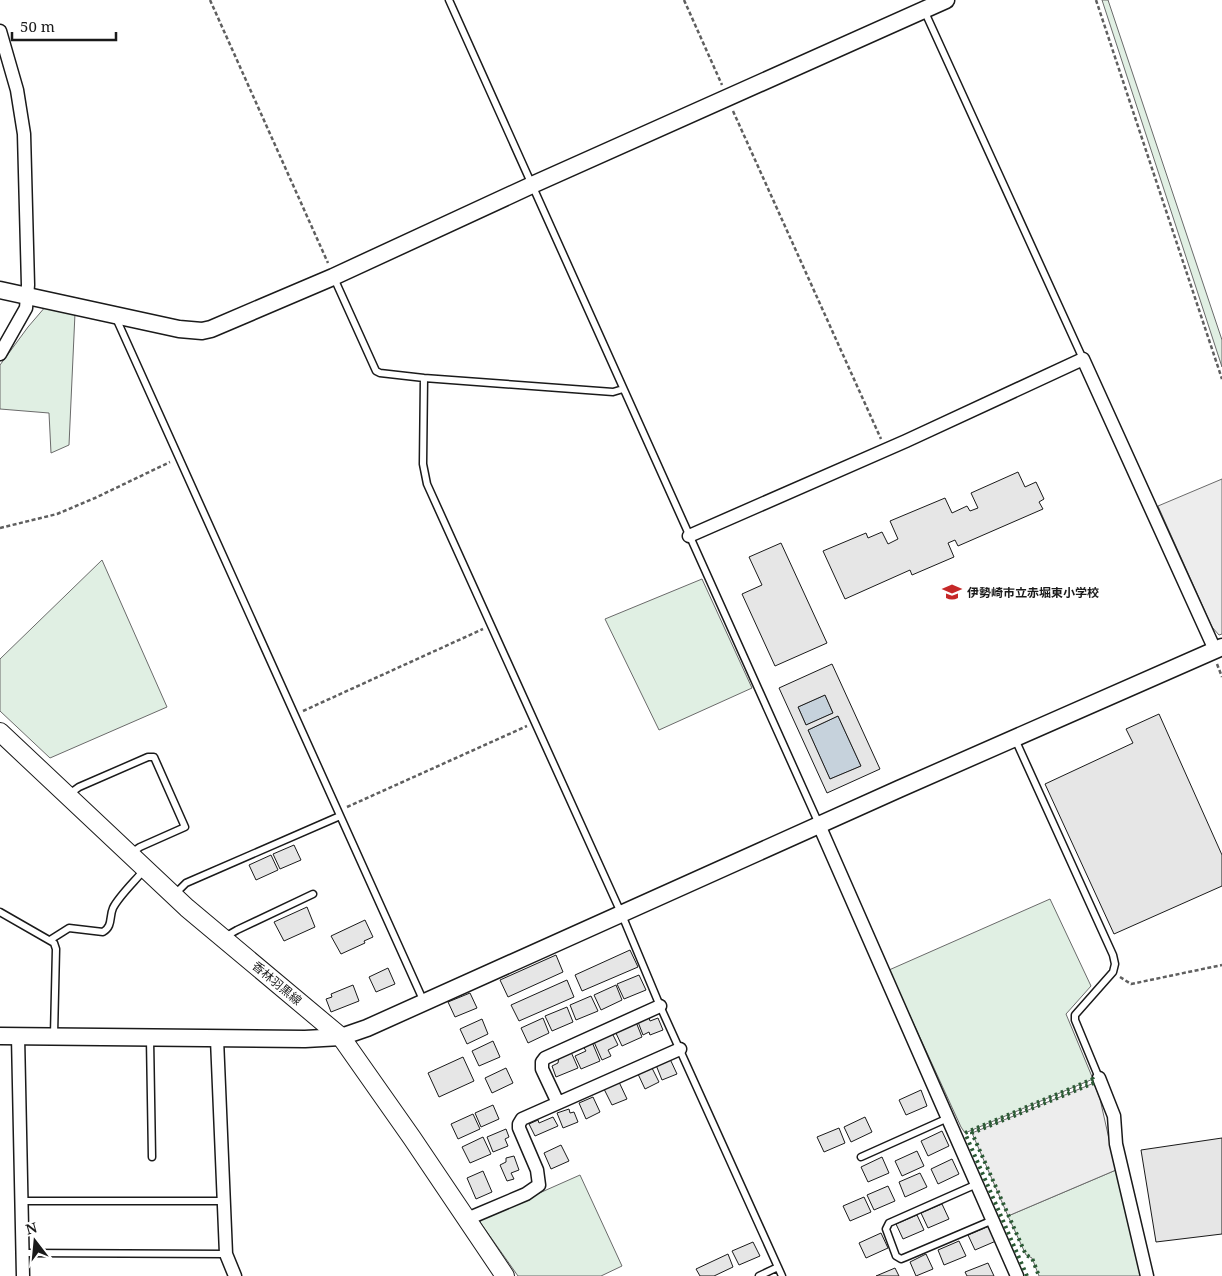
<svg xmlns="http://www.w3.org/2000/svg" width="1222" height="1276" font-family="'Noto Serif','Noto Sans JP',serif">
	<rect width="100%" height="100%" fill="#fff"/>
	<path fill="#e0efe3" stroke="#6a6a6a" d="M1102 0H1108L1222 340V367Z
		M46 306 75 313 69 445 51 453 49 413 0 409V365L28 327Z
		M102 560 167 707 50 758 0 711V659Z
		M702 579 752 688 659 730 605 619Z
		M1050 899 1091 986 1066 1014 1093 1079 965 1133 961 1127 889 970Z
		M1116 1170 1142 1276H1039L1032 1258 1026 1255 1008 1216Z
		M580 1175 622 1266 601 1276H518L480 1222 483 1218Z"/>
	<path fill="#ededed" stroke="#6a6a6a" d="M1222 479V634L1219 635 1212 627 1158 506Z
		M1094 1083 1100 1099 1116 1170 1008 1216 972 1133Z"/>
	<path fill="#c6d2dc" stroke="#6a6a6a" d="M825 695 833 713 806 725 798 707Z
		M838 716 861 766 830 779 808 730Z"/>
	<path fill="#e6e6e6" stroke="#1a1a1a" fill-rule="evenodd" d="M1018 472 1025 487 1036 482 1044 499 1039 502 1043 509 958 546 955 540 948 543 954 557 912 575 910 570 845 599 823 551 866 533 868 538 882 532 888 544 898 539 890 521 945 498 952 513 967 506 970 511 978 508 971 493Z
		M781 543 827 643 775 666 742 594 762 585 749 557Z
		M832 664 880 769 827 793 779 688ZM825 695 833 713 806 725 798 707ZM838 716 861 766 830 779 808 730Z
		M1159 714 1222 855V886L1114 934 1045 784 1133 743 1126 729Z
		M294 845 301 860 280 869 273 854Z
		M271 855 278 870 256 880 249 865Z
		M307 907 315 927 284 941 274 922Z
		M365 920 373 937 364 941 365 943 341 954 331 936Z
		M630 950 638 967 582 991 575 975Z
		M556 955 563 972 508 997 500 980Z
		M388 968 395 984 376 992 369 977Z
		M639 975 646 990 624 999 617 984Z
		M567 980 574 997 519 1021 511 1005Z
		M353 985 359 1001 331 1012 326 999 332 997 331 994Z
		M616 985 622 1000 601 1010 594 995Z
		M470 993 477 1008 455 1017 448 1002Z
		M591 996 598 1011 576 1020 570 1005Z
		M567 1007 573 1022 552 1031 545 1016Z
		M543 1018 549 1033 528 1043 521 1028Z
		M649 1018 650 1021 658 1018 663 1030 650 1035 649 1032 643 1035 638 1022Z
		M482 1019 488 1034 467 1044 460 1029Z
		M636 1022 642 1037 622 1046 615 1031Z
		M612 1033 618 1045 608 1050 611 1056 602 1060 594 1042Z
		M493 1041 500 1057 479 1066 472 1051Z
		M592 1042 600 1061 581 1069 575 1056 586 1051 583 1046Z
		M571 1052 578 1068 556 1077 552 1066 558 1063 559 1057Z
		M463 1057 474 1081 439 1097 428 1073Z
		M670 1059 677 1074 662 1080 656 1065Z
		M506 1068 513 1083 492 1093 485 1078Z
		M652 1068 659 1082 645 1089 638 1074Z
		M619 1082 627 1099 612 1105 604 1089Z
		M921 1090 927 1106 906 1115 899 1100Z
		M593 1097 600 1112 586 1119 579 1103Z
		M493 1105 499 1119 481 1127 475 1113Z
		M569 1109 570 1113 574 1112 578 1122 563 1128 557 1113Z
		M473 1114 480 1129 458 1139 451 1124Z
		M553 1117 558 1126 535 1136 529 1124 538 1120 539 1123Z
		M865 1117 872 1132 851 1142 844 1127Z
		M839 1128 845 1143 824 1152 817 1137Z
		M506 1129 509 1137 505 1139 508 1146 493 1152 487 1137Z
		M942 1131 949 1146 928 1156 921 1141Z
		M483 1137 491 1154 470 1163 462 1147Z
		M1222 1138V1234L1156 1242 1141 1150Z
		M561 1145 569 1161 551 1169 544 1153Z
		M917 1151 924 1166 902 1176 895 1161Z
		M514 1156 519 1170 511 1173 514 1179 507 1181 500 1165 506 1162V1158Z
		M882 1157 889 1173 868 1182 861 1167Z
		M952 1159 959 1174 938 1184 931 1169Z
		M483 1171 492 1192 476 1199 467 1178Z
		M920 1173 927 1187 905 1197 899 1182Z
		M888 1186 895 1201 874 1210 867 1195Z
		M864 1197 871 1212 850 1221 843 1206Z
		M942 1204 949 1219 928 1228 921 1213Z
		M917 1215 924 1230 903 1239 896 1224Z
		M989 1226 996 1241 975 1250 968 1235Z
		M881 1233 888 1248 866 1258 859 1243Z
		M959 1241 966 1256 944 1265 938 1250Z
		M753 1242 760 1256 739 1265 732 1251Z
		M728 1254 733 1267 714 1276H700L696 1269Z
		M926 1254 933 1269 916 1276 910 1262Z
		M988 1263 994 1276H967L965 1272Z
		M895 1268 899 1276H876Z"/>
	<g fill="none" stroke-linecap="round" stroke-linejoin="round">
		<g stroke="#1a1a1a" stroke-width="9">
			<path id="service" d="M449 0 819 824
				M924 10 1083 359
				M334 278 376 371 380 373 424 378 613 392 623 389
				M116 318 424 1002
				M424 378 423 464 427 484 622 915 660 1006 782 1276
				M1015 739 1113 955 1115 964 1113 972 1075 1015V1020L1099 1078
				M68 795 79 787 148 757H154L185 827 140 847 130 854
				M175 894 186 883 340 816
				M0 912 54 943 56 949 54 1035
				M226 939 230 934 237 930 313 894
				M50 940 69 928 103 932C113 926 109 917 113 908 119 896 135 881 144 870
				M150 1039 152 1157
				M861 1157 948 1118
				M977 1184 889 1223 886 1229 896 1256 901 1259 906 1257 993 1220
				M22 1201H224
				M23 1253 226 1254
				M759 1276 778 1267"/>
		</g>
		<g stroke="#1a1a1a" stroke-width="15">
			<path id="minor" d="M0 31 17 90 24 134 28 285 26 308 0 354
				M689 536 906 441 1083 359 1215 650
				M819 825 1017 1276
				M18 1036 23 1276
				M217 1039 226 1254 235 1276
				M1099 1078 1114 1116 1116 1144 1147 1276
				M558 1103 542 1069V1062L545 1058 660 1006
				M467 1219 526 1194 539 1185 537 1170 519 1128V1124L522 1119 680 1049"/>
		</g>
		<g stroke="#1a1a1a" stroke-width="19">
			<path id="tertiary" d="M0 290 179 329 202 331 211 329 333 277 532 185 946 0
				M0 1036 305 1039 341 1037 367 1028 899 789 1222 647"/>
		</g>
		<g stroke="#1a1a1a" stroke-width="20">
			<path id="secondary" d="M0 732 187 908 341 1037 412 1138 505 1276"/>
		</g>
		<path stroke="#5f5f5f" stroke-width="2.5" stroke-dasharray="4 2.5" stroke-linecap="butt" d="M210 0 328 263
			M684 0 722 85
			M1096 0 1222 379
			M733 111 881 439
			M0 528 57 514 95 498 170 462
			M1217 664 1222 677
			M303 711 483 629
			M347 807 527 726
			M1120 977 1131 984 1222 965"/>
		<use href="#service" stroke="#fff" stroke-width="6"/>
		<use href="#minor" stroke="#fff" stroke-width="12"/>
		<use href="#tertiary" stroke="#fff" stroke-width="16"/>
		<use href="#secondary" stroke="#fff" stroke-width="18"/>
		<path stroke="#2b5a34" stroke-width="4" stroke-dasharray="2.5 4" stroke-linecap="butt" d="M1027 1276 965 1133 1093 1079 1094 1083 972 1133 1026 1255 1032 1258 1039 1276"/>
	</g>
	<defs>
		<g id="school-bare" transform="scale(1.5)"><path d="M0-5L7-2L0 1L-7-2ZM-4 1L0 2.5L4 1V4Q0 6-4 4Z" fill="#c62828" stroke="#fff" stroke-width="2.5" paint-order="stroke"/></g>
	</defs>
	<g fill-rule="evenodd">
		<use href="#school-bare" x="952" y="592"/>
	</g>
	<g text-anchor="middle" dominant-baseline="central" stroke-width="4" stroke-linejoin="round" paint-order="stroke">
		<g font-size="12" font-weight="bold" fill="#1a1a1a" stroke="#fff" text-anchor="start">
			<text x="967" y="592">伊勢崎市立赤堀東小学校</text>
		</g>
		<g font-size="12" fill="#1a1a1a" stroke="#fff">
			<text transform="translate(277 983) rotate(40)">香林羽黒線</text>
		</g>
	</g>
	<g transform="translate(35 1241) rotate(344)" stroke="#ffffff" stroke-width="4" paint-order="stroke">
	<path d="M0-4L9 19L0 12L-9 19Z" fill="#1a1a1a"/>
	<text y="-8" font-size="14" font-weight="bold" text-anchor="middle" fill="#1a1a1a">N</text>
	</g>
	<path d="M12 32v8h104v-8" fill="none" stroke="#1a1a1a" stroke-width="2.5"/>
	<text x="20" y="32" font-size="15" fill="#1a1a1a" stroke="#ffffff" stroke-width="4" paint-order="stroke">50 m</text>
</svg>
